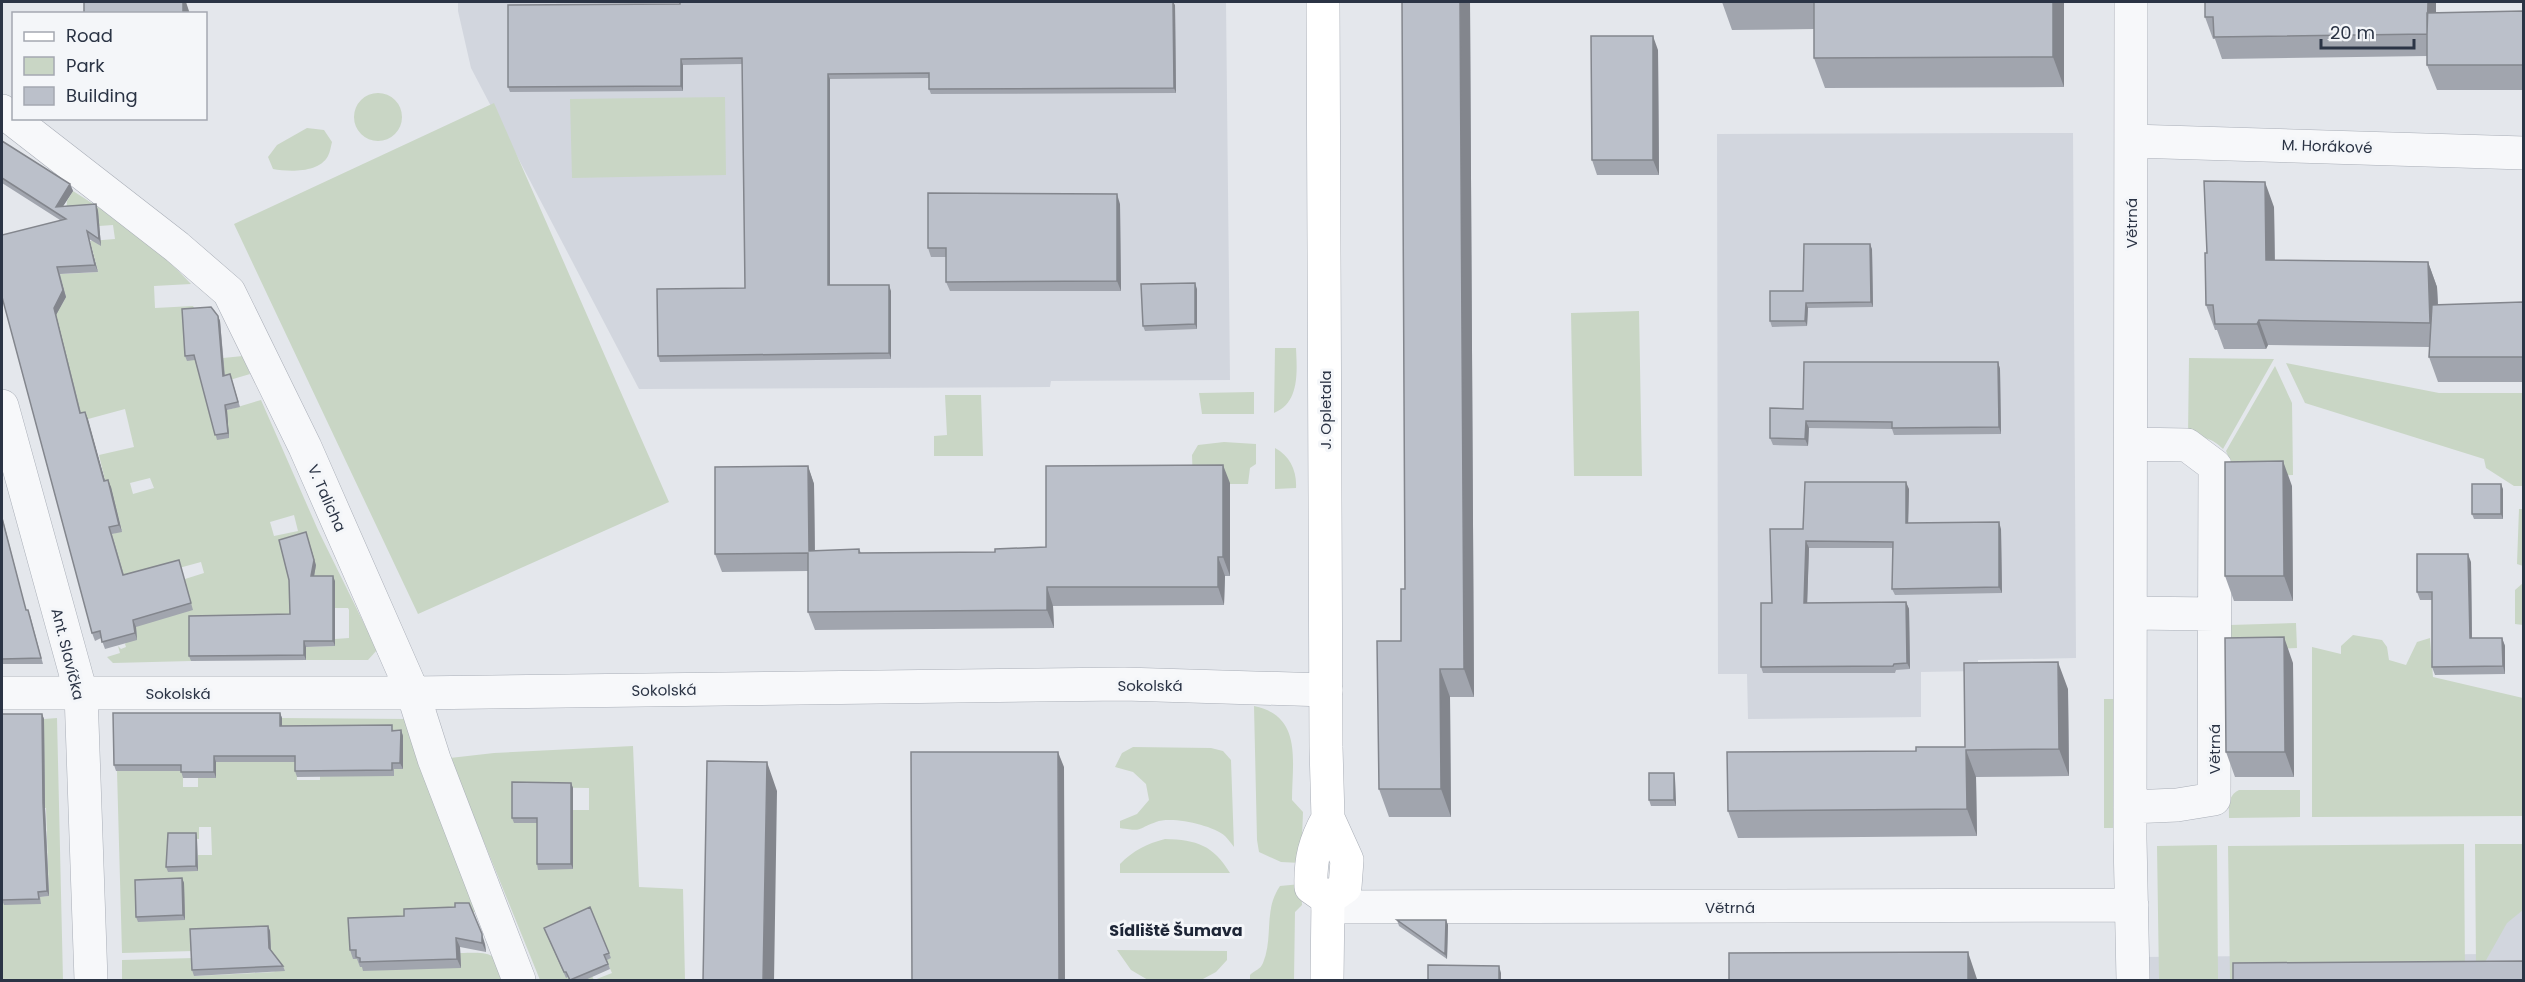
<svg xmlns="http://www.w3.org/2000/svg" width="2525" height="982" font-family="Poppins,sans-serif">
	<rect width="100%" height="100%" fill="#e4e7ec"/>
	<path fill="#d2d6de" d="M458 2H1226L1230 380 1051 381 1050 387 639 389 471 68 458 11Z
		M2073 133 2076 658 1978 660V671L1921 672V717L1748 719 1747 674H1718L1717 134Z
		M2523 906V980H2142V957L2488 954 2503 917Z"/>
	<path fill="#c9d6c5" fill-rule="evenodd" d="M354 117a24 24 0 1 1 48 0a24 24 0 1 1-48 0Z
		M725 97 726 175 572 178 570 99Z
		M494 103 669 502 418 614 234 224Z
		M307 128 324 130 332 142C331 146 330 152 328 156 319 173 289 172 273 169L268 157 277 145Z
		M73 191C116 218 157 247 191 284L154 286 155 308 193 306 223 358 243 356 250 374 203 388 211 415 261 400 318 530 377 650 368 660H306V647L335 646V639L349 638V610L348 608H335V581L292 629 191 634V661L113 663 107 657 120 653 118 646 121 649 126 647 125 644 136 629 134 621 185 579 204 573 201 562 124 583 112 534 122 531 114 501 110 502 99 455 134 447 125 409 77 422 54 308 61 306 66 297 63 288 46 275 98 272 90 241 115 239 113 225 99 226 66 213 67 201ZM150 478 154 488 133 494 130 483ZM294 515 298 531 274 536 270 522Z
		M1639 311 1642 476H1574L1571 313Z
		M1275 348H1296C1297 371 1300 403 1274 413Z
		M2189 358 2274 359 2223 449C2212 438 2204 437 2188 436Z
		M2286 363 2439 393H2523V486H2514L2486 468 2484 459 2305 403Z
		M2275 366 2292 403 2293 475 2231 477 2230 460 2226 451Z
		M1254 392V414H1202L1199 393Z
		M945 395H981L983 456H934V436L947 435Z
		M1224 442 1256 444V464L1250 468 1248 484H1193L1192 455 1198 445Z
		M1275 448C1290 456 1297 471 1296 488L1275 489Z
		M2519 509H2523V566L2517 564Z
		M2523 583V625L2515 624V590Z
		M2296 623 2297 648 2229 651 2230 625Z
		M2353 635 2382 640 2387 647 2389 660 2406 665 2417 642 2430 638 2433 677 2523 698V816L2312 817V647L2341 654V646Z
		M2104 699H2118L2119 828H2104Z
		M1254 706C1303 716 1292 762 1292 800L1303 812 1301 863 1281 862 1259 852 1257 840Z
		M57 718 63 980H2V828L40 904V897L49 896 46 808H40L44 719Z
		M282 718 408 719 483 912H459L460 968V953C490 952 496 951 507 980H122V960L194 958V976L276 972 193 951 122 953 117 771H152L183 766V787H198V778L216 777V761H282ZM297 732 403 768 320 771V780H297ZM199 827H211L212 855H198V871L170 838 199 839Z
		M633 746 639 887 683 889 685 980H583L592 976 594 980 612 973 606 960 611 958 568 977 569 980H540L450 758 494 753ZM514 787 589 788V810H573L539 823Z
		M1133 747 1211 748 1223 751 1231 760 1234 847C1231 843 1228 839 1225 836 1212 825 1172 816 1156 822 1136 829 1144 832 1120 828V821L1137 814 1149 800 1146 784 1133 772 1115 767 1122 753Z
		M2239 790H2300V817L2229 818C2229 807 2227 796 2239 790Z
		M1165 839C1197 840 1213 845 1230 873H1120V864C1134 850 1146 844 1165 839Z
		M2464 844 2465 974 2230 980 2228 846Z
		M2475 844H2524L2523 910 2507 923 2485 962 2476 969Z
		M2217 845 2218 980H2159L2157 846Z
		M1301 884 1302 905 1295 912 1294 980H1250V975C1255 970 1260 970 1263 963 1274 936 1263 911 1280 886Z
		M1117 950 1227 951V960L1216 972 1201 980H1148L1131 970Z"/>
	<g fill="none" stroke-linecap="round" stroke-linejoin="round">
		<g stroke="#a9aeb7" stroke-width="34">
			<path id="street" d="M2131 2 2130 839 2133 980
				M2 111 177 247 229 292 305 447 413 693 434 759 519 980
				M2131 141 2524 153
				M2 406 81 693 91 980
				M2131 613 2214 614
				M2 693H413L1124 684 1326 690
				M2130 807 2177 805 2214 799 2215 466 2187 445 2131 444
				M1328 907 2132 905"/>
		</g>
		<g stroke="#a9aeb7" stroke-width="34">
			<path id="secondary" d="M1323 2 1326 747 1328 818 1347 860 1345 887 1328 899
				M1328 899 1311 887C1310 860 1315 841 1328 818
				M1327 980 1328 899"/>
		</g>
		<use href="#street" stroke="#f7f8fa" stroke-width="33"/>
		<use href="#secondary" stroke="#fff" stroke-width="33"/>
	</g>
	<path fill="#a1a5ae" d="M680 2H946L1175 5 1176 93 931 94 929 89V78L830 79V285L891 291V359L660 362 658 356 745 288 742 64 683 65V91L510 92 508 87 680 4Z
		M1402 2H1470L1474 697H1450L1451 817H1389L1379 789 1401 641 1405 589Z
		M1722 2H2064V87L1825 88 1814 58V29L1732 30Z
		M2523 11V90H2437L2427 65V56L2222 59 2215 39H2213L2205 17Z
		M1658 50 1659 175H1597L1592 160Z
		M2 141 70 184 73 191 63 206 96 204 98 211 101 246 89 239 98 272 60 274 66 297 56 315 81 413 85 412 105 481 111 487 122 532 112 534 124 575 181 567 193 610 136 627 137 640 105 649 101 638 95 641 92 633 2 297 60 220 2 183Z
		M1120 204 1121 291H950L946 282V257H931L928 248Z
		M2274 207 2275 260 2428 262 2437 287 2438 305 2523 302V382H2438L2429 357V347L2268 345 2266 349H2224L2217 330H2215L2206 305 2207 253Z
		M1872 249 1873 307 1808 308 1807 326 1772 327 1770 321 1803 291Z
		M1197 289V329L1145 331 1143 326Z
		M218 316 220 321 225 376 232 380 240 407 227 410 229 438 217 440 195 360 187 361 185 356Z
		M1998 362 2000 369 2001 434 1894 435 1892 429 1809 428 1808 446 1773 445 1770 438 1803 409Z
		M808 466 814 484 815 551 859 549 861 553 995 552 1046 547 1230 483V576H1225L1224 605 1053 606 1054 628 815 630 808 612V571L722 572 715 554Z
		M2292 486 2293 601H2234L2225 576Z
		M1909 489 1908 523 2001 529 2002 593 1895 595 1892 589 1893 548H1809L1807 603 1906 602 1909 609 1910 669 1896 670 1895 673H1763L1761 667 1772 603 1803 529Z
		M2503 489V519H2474L2472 514Z
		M2 516 26 610 30 615 43 664H2Z
		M2471 562 2472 638H2502L2505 646V674L2435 675 2432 667V600H2420L2417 592Z
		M316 565 314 576 335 581V646L306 647V660L191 661 189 656 290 614Z
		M2293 663 2294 777H2235L2226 752Z
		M2068 689 2069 776 1976 777 1977 836 1738 838 1728 811 1916 751 1965 747Z
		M280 713 282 718V726L401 730 403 736V769H394V776L297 777 295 771V762H216V778H183L181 771H116L114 765Z
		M42 714 44 719 45 808 49 896 40 897 41 904 4 905 2 900Z
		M1675 779 1676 806H1651L1649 800Z
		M571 783 573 788V869L538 870 537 864V823H514L512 818Z
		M196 833 197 839 198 871 168 872 166 867Z
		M182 878 184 883 185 920 138 922 136 917Z
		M404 916 485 944 486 952 460 947 461 968 363 971 362 967H360L357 959H353L350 950Z
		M1397 920H1446L1448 925 1447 959 1399 926Z
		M268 926 270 931 271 950 283 966 285 971 194 976 192 970Z
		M546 933 609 953 611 958 607 960 610 969 583 981H569L568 977 566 978Z"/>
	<path fill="#83868d" d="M183 2H186L190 14H183Z
		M1173 2 1175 5 1176 93 1174 88Z
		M1460 2H1470L1474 697 1464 669Z
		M2053 2H2064V87L2053 57Z
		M2428 2H2436V56L2428 34Z
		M1653 36 1658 50 1659 175 1653 160Z
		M681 59 683 65V91L681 86Z
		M828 74 830 79V290L828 285Z
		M2265 182 2274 207 2275 285 2266 260Z
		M70 184 73 191 58 214 56 207Z
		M1117 194 1120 204 1121 291 1117 281Z
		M96 204 98 211 101 246 99 239Z
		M87 231 89 239 98 272 95 265Z
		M1870 244 1872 249 1873 307 1871 302Z
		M2428 262 2437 287 2440 348 2430 323Z
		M57 267 66 297 56 315 83 420 54 308Z
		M1195 283 1197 289V329L1195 324Z
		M889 285 891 291V359L889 353Z
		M1806 303 1808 308 1807 326 1805 321Z
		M218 316 220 321 225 382 223 376Z
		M2259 320 2268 345 2266 349 2257 324Z
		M1998 362 2000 369 2001 434 1999 427Z
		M225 405 227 410 229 438 228 433Z
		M85 412 88 419 107 488 104 481Z
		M1806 421 1809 428 1808 446 1805 439Z
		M2283 461 2292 486 2293 601 2284 576Z
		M1223 465 1230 483V576L1223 557Z
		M808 466 814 484 815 569 809 551Z
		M108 480 111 487 122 532 119 525Z
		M1906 482 1909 489 1908 529 1906 523Z
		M2501 484 2503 489V519L2501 514Z
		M1999 522 2001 529 2002 593 1999 587Z
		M306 532 316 565 313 582 311 576Z
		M1806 541 1809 548 1807 609 1804 603Z
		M2468 554 2471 562 2472 646 2470 638Z
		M1218 557 1225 576 1224 605 1218 587Z
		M333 576 335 581V646L333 641Z
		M1047 587 1053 606 1054 628 1047 610Z
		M1906 602 1909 609 1910 669 1907 663Z
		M133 620 136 627 137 640 135 633Z
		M2284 637 2293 663 2294 777 2285 752Z
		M2502 638 2505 646V674L2503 666Z
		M304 641 306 647V660L304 655Z
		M2058 662 2068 689 2069 776 2059 749Z
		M1440 669 1450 697 1451 817 1441 789Z
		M280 713 282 718V732L280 726Z
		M42 714 44 719 45 808 49 896 47 891 43 803Z
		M401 730 403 736V769L400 763Z
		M1966 750 1976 777 1977 836 1967 809Z
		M1058 752 1064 767 1065 981H1059Z
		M214 756 216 762V778L214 772Z
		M767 762 777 791 774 981H763Z
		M1674 773 1675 779 1676 806 1674 800Z
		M571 783 573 788V869L571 864Z
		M196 833 197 839 198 871 196 866Z
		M182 878 184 883 185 920 183 915Z
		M1446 920 1448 925 1447 959 1445 954Z
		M268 926 270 931 271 953 269 948Z
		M482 934 485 944 486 952 482 943Z
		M456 938 460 947 461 968 457 959Z
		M1968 952 1977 979V981H1968Z
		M1499 966 1501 973V981H1499Z"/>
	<path fill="#bbc0ca" stroke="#83868d" stroke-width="1.5" d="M84 2H183V14H84Z
		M680 2H1173L1174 88 929 89V73L828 74V285H889V353L658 356 657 289 745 288 742 58 681 59V86L508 87V5L680 4Z
		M1402 2H1460L1464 669H1440L1441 789H1379L1377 641H1401V589H1405Z
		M1814 2H2053V57L1814 58Z
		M2205 2H2428L2427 34 2214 37 2213 17H2205Z
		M2523 11V65H2427V13Z
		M1591 36H1653V160H1592Z
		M2 141 70 184 56 207 96 204 99 239 87 231 95 265 57 267 63 290 54 308 80 413 85 412 104 481 108 480 119 525 109 527 123 575 179 560 191 603 133 620 135 633 102 642 100 631 92 633 2 297V235L66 219 2 178Z
		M2204 181 2265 182 2266 260 2428 262 2430 323 2259 320 2257 324H2215L2213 305H2206L2205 253H2207Z
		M928 193 1117 194V281L946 282V248H928Z
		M1804 244H1870L1871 302 1806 303 1805 321H1770V291H1803Z
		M1195 283V324L1143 326 1141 284Z
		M2523 302V357H2429L2432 305Z
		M211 307 218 316 223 376 230 374 238 402 225 405 228 433 215 435 194 355 185 356 182 309Z
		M1804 362H1998L1999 427 1892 428V422L1806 421 1805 439 1770 438V408L1803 409Z
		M2283 461 2284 576H2225V462Z
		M1223 465V557H1218V587H1047V610L808 612V553L715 554V467L808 466 809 551 859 549V553L995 552V549L1046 547V466Z
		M1805 482H1906V523L1999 522V587L1892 589 1893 542 1806 541 1804 603 1906 602 1907 663 1894 664 1893 666 1761 667V603H1772L1770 529H1803Z
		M2472 484H2501V514H2472Z
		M2 518 26 610H28L41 658 2 659Z
		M306 532 314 560 311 576H333V641H304V655L189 656V616L290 614 289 580 279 540Z
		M2417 554H2468L2470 638H2502L2503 666 2432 667V592H2417Z
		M2284 637 2285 752H2226L2225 638Z
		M2058 662 2059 749 1966 750 1967 809 1728 811 1727 752 1916 751V747H1965L1964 663Z
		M113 713H280V726L392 725V731L401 730 400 763H392V770L295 771V756H214V772H181V765H114Z
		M2 714H42L43 803 47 891 38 892 39 899 2 900Z
		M911 752H1058L1059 981H912Z
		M707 761 767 762 763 981H703Z
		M1649 773H1674V800H1649Z
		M512 782 571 783V864H537V818H512Z
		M168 833H196V866L166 867Z
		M182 878 183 915 136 917 135 880Z
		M455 903H469L482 934V943L456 938 457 959 360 962V958L356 957V950H350L348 918 404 916V909L455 907Z
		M590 907 609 953 604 955 608 964 570 980 566 972H564L544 928Z
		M1397 920H1446L1445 954Z
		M268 926 269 948 283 966 192 970 190 929Z
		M1968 952V981H1729V953Z
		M2523 961V981H2233V963Z
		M1428 965 1499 966V981H1428Z"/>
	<g text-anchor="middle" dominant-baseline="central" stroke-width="6" stroke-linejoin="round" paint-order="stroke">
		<g font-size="15" fill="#2b3445" stroke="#f4f6f9">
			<text transform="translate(2327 146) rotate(2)">M. Horákové</text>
			<text transform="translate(2131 223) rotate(-90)">Větrná</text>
			<text transform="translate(1325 410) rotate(-90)">J. Opletala</text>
			<text transform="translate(327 498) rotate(66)">V. Talicha</text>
			<text transform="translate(68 654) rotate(76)">Ant. Slavíčka</text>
			<text x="1150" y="685">Sokolská</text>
			<text transform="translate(664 690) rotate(-1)">Sokolská</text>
			<text x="178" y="693">Sokolská</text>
			<text transform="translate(2214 749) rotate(-90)">Větrná</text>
			<text x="1730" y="907">Větrná</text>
		</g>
		<g font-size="16" font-weight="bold" fill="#1d2536" stroke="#f4f6f9">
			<text x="1176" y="930">Sídliště Šumava</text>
		</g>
	</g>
	<rect width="2525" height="982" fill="none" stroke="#2b3445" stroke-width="6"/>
	<rect x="12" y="12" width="195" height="108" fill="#f4f6f9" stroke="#a4a8b1" stroke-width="1.5"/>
	<rect x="24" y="32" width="30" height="9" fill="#ffffff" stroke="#a4a8b1" stroke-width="1.5"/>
	<text x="66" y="42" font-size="18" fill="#2b3445">Road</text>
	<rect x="24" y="57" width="30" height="18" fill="#c9d6c5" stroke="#a4a8b1" stroke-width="1.5"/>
	<text x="66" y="72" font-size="18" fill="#2b3445">Park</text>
	<rect x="24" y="87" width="30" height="18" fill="#bbc0ca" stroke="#a4a8b1" stroke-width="1.5"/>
	<text x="66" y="102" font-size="18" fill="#2b3445">Building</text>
	<path d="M2321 39v9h93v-9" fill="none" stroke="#2b3445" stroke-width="3"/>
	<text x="2330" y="39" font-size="18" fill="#2b3445" stroke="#f4f6f9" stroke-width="4.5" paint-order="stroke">20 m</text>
</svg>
